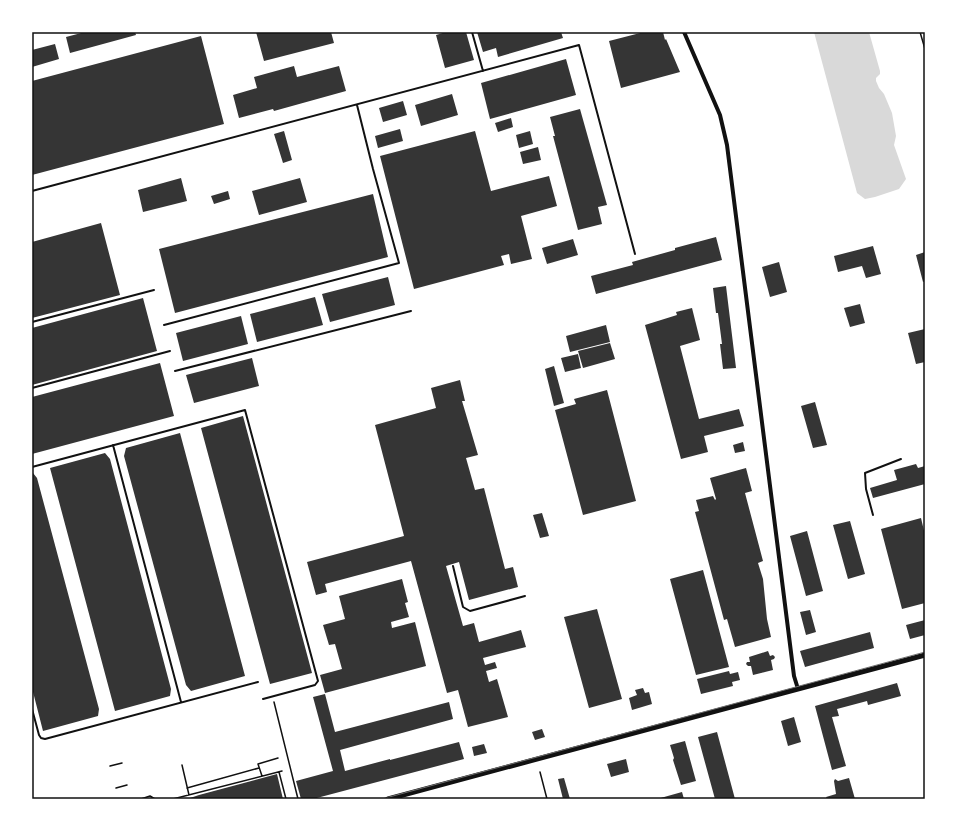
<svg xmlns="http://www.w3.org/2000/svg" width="957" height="831" font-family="Roboto,sans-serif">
	<rect width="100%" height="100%" fill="#fff"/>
	<path fill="#d9d9d9" d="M814 32H869L880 71V74L876 78V81L879 88 884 94 892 113 896 136 894 145 906 179 899 189 875 197 865 199 857 193Z"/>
	<path fill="#353535" d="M85 32H135L136 35 70 53 66 37Z
		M256 32H331L334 43 264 61Z
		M446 32H466L474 60 445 68 436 35Z
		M477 32H561L563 38 498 57 496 48 483 52Z
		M644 32H663L665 40 666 39 680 72 621 88 609 41Z
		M201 36 224 124 32 175V98H33L32 81Z
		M55 44 59 59 32 67V50Z
		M566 59 576 95 490 119 481 83Z
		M294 66 297 77 339 66 346 91 274 111 273 109 239 118 233 95 257 88 254 77Z
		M452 94 458 115 421 126 415 105Z
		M403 101 407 115 383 122 379 108Z
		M580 109 607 205 598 207 602 224 578 230 553 136H555L550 117Z
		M511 118 513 127 498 132 495 123Z
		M400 129 403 141 378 148 375 136Z
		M284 131 292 160 283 163 274 134Z
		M475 131 491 191 549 176 557 206 521 216 532 259 511 264 509 254 501 256 504 265 414 289 380 156Z
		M530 131 533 144 519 148 516 135Z
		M538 147 541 160 523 164 520 152Z
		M181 178 187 201 143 212 138 190Z
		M300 178 307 202 259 215 252 191Z
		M228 191 230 199 214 204 211 196Z
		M373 194 388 257 175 313 159 249Z
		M101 223 120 295 32 318V242Z
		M716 237 722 260 596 294 591 276 633 265 632 262 675 250V248Z
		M573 239 578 255 547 264 542 248Z
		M873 246 881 274 866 278 862 266 838 272 834 256Z
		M925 252V281L923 282 916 255Z
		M779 262 787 292 770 297 762 267Z
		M388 277 395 305 330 322 322 294Z
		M726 286 736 368 723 369 720 344H722L718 313H716L713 288Z
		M315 297 323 325 257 342 250 314Z
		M143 298 157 351 32 385V328Z
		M860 304 865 323 850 327 844 308Z
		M692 308 700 340 680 346 699 419 739 409 744 426 704 436 708 452 681 459 645 325 677 315 676 312Z
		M241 316 248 344 183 361 176 333Z
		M606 325 610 342 570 352 566 336Z
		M925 329V362L916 364 908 333Z
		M610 343 615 359 583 368 578 351Z
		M578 354 581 368 565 372 561 358Z
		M252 358 259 386 194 403 186 375Z
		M160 363 174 416 32 454V397Z
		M554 366 564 403 554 406 545 369Z
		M460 380 465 401H462L478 455 466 458 475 490 484 488 505 569 513 567 518 587 469 600 459 562 446 566 463 626 474 623 479 642 521 630 526 647 483 658 485 665 495 662 497 668 486 671 489 682 497 679 508 717 468 727 458 690 447 693 411 561 325 584 327 592 316 595 307 562 404 536 375 425 436 408 431 388Z
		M607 390 636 501 583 515 555 410 576 404 574 399Z
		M815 402 827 445 813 448 801 406Z
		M243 416 312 673 270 684 201 428Z
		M180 433 245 676 191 691 186 685 124 456 126 448Z
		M743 442 745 451 735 453 733 445Z
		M105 453 110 459 171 689 170 696 115 711 50 468Z
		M916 464 918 468 925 466V484L873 498 870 488 897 480 894 470Z
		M746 468 752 491 745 493 763 561 758 563 763 579 767 619 771 637 735 647 727 619 724 620 695 512 699 511 696 500 713 496 715 500 716 499 710 478Z
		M32 473H33L37 478 99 709 98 716 43 731 32 688Z
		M542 513 549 536 540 538 533 515Z
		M921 518 925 535V603L902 609 881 529Z
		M850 521 865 574 848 579 833 525Z
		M807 531 823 591 806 596 790 536Z
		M703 570 729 667 696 675 670 579Z
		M402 579 408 602 405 603 409 617 391 622 392 628 415 622 426 666 325 693 320 675 342 669 335 644 329 645 323 625 345 619 339 596Z
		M597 609 622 699 589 708 564 617Z
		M810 610 816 632 806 635 800 612Z
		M925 620V635L910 639 906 625Z
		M870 632 874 648 805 667 800 651Z
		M768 651 770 656 773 655 775 657 774 659 771 660 773 670 753 675 751 666H748L746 664 747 662H750L749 657Z
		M729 671 730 674 738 672 740 680 732 682 733 686 701 694 697 679Z
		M897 683 901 696 868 705 867 701 837 709 839 716 832 717 846 766 832 770 815 706Z
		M643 688 645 693 649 692 652 704 632 710 629 698 637 695 635 690Z
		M325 694 335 732 449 702 453 719 340 750 345 771 390 759V760L459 742 464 759 313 799H301L296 781 333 771 313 697Z
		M794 717 801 742 788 746 781 721Z
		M542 729 545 737 535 740 532 732Z
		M717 732 735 799H715L698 737Z
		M685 741 696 781 681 785 673 760 674 758 670 745Z
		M484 744 487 753 474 756 472 747Z
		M626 759 629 772 611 777 607 764Z
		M277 774 283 799H187L199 795Z
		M564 778 570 799H563L558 779Z
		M849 778 855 799H827L826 797 836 794 834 781 835 779 838 781Z
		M682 792 684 799H657Z"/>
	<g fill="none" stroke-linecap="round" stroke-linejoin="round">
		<path stroke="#111" stroke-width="1.5" d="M920 32 925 49
			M274 702 298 799
			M182 765 189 795
			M110 766 122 763
			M279 772 286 799
			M540 772 547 799
			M262 776 258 764 278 758
			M116 788 127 785
			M187 788 259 768
			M141 799 150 796 155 799
			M173 799 282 771"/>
		<path stroke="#111" stroke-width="2" d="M472 32 483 71
			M32 191 579 45 635 254
			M32 322 154 290
			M164 325 399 263 373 169 357 105
			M175 371 411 311
			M32 388 170 351
			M113 445 181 702
			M32 467 245 410 318 681 315 685 263 699
			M873 515 866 489 865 473 901 459
			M453 566 463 607 470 611 525 596
			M32 709 39 735 41 738 45 739 258 682"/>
		<path stroke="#111" stroke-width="4" d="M684 32 720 115 727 145 794 676 798 689"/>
		<path stroke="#111" stroke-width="5" d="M388 799 925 655"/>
		<path stroke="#707070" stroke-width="1" d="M382 799 925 652"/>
	</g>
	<rect width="957" height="831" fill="none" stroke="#ffffff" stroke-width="66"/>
	<rect x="33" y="33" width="891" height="765" fill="none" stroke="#111" stroke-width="1.5"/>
</svg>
